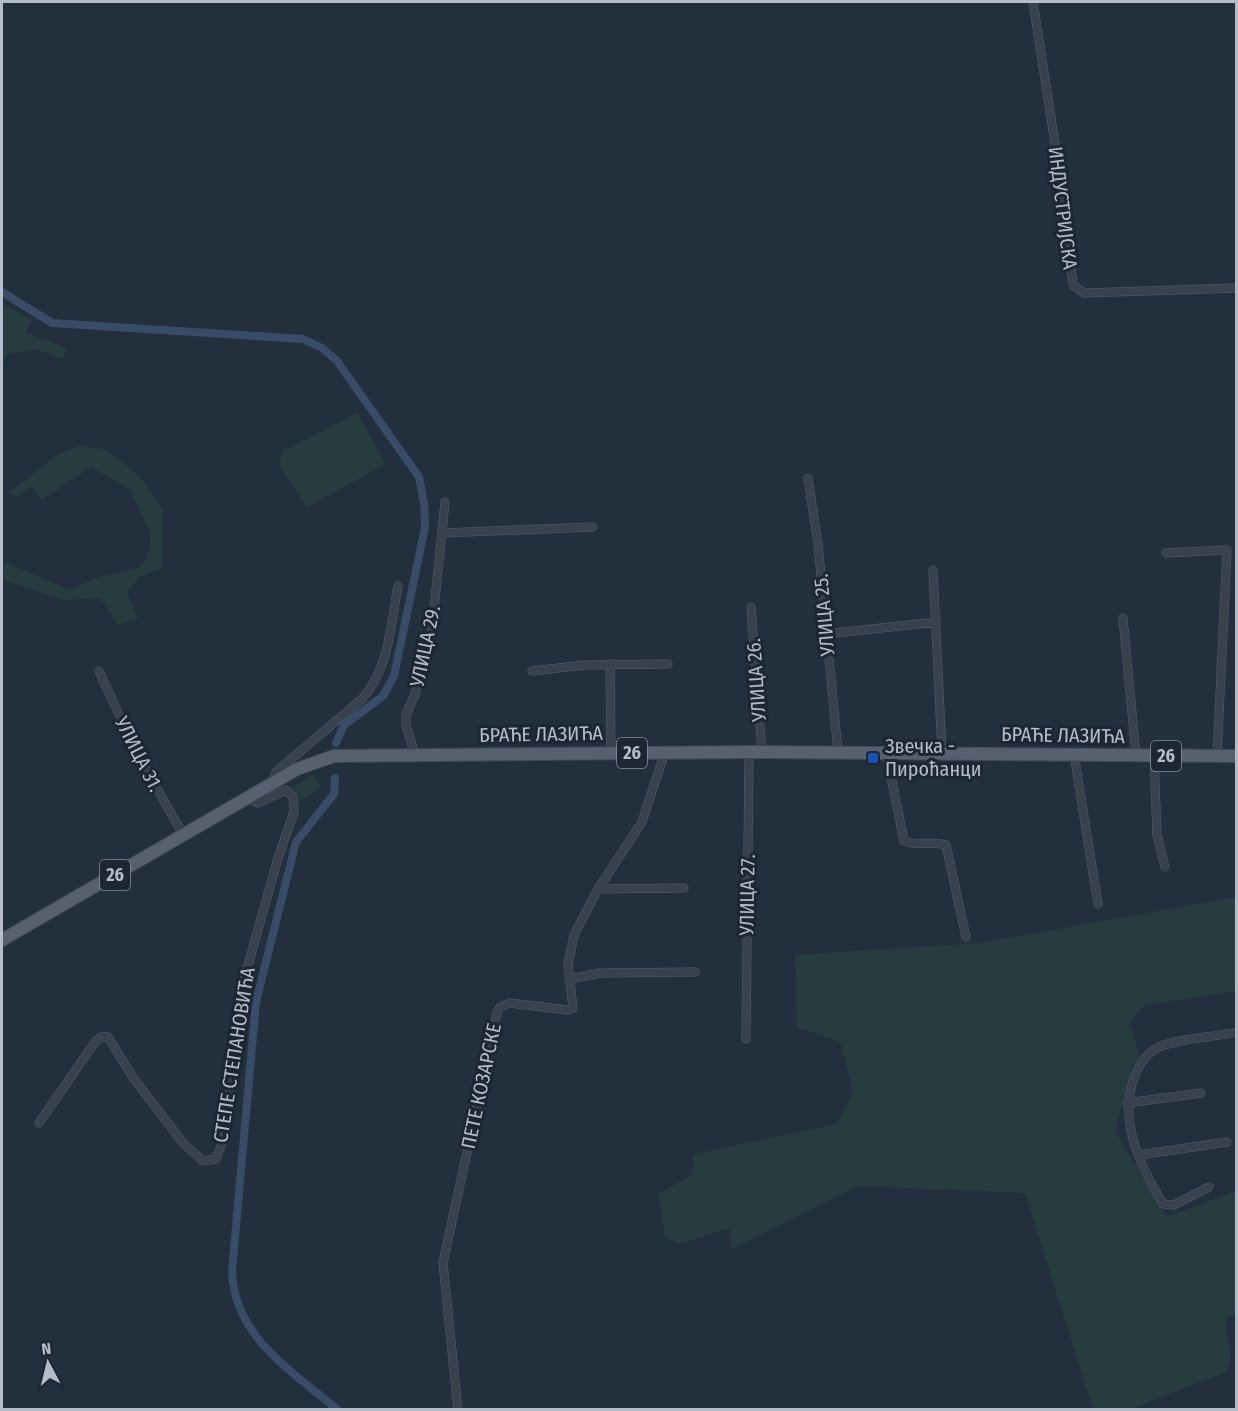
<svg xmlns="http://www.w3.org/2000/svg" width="1238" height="1411" font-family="'Fira Sans Condensed',sans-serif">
	<rect width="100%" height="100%" fill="#242f3e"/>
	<path fill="#263c3f" d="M6 306 32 319 26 333 67 348 63 359 36 349 7 354 2 366V308Z
		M357 413 386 464 307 507 279 466 282 452Z
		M80 446 105 449 138 474 162 508 163 568 139 577 127 593 138 618 118 625 100 598 63 600 7 581 2 576V569L7 563 70 590 98 577 138 568 146 560 150 544V532L130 489 91 467 42 500 32 486 15 497 10 492 58 454Z
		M313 775 321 787 301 801 292 788Z
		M1236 897V991L1145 1005 1130 1023 1140 1058 1133 1064 1115 1131 1166 1217 1236 1191V1315L1225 1316 1231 1358 1226 1372 1131 1409H1093L1025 1193 858 1186 732 1249 729 1228 680 1244 665 1238 658 1194 692 1175 694 1154 837 1124 853 1091 840 1042 797 1027 795 955 980 943Z"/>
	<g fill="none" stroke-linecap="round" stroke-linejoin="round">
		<path stroke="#394c67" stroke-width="8" d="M2 292 52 323 303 339 322 348 337 361 419 477 424 503 425 527 394 676 383 696 344 725 336 743
			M335 778 334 794 296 842 256 1002 232 1271C234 1337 292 1371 338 1410"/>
		<g stroke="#565f6c" stroke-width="9">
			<path id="street" d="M1033 2 1061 182 1073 285 1084 293 1236 288
				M808 478 818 544 838 752
				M442 533 593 527
				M1166 553 1227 550 1217 756
				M933 570 942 752
				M751 607 762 752
				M1123 618 1136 755
				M826 634 936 622
				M610 664 611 753
				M99 671 137 754 184 836
				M532 671 584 665 668 664
				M886 752 904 841C917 847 932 840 946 845L966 937
				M1074 754 1098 904
				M415 755 406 725V715L415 694 432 629 445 502
				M1154 755 1157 835 1165 867
				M272 783 276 772 362 699C389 670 391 623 398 586
				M598 889 684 888
				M569 979 601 973 695 972
				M746 1039 749 752
				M1127 1103 1201 1093
				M39 1123 95 1042 101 1037H108L134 1079 184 1144 203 1161 216 1159 224 1138 228 1115 233 1041 242 987 278 858 294 812 293 797 286 790 258 803 249 798
				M1139 1155 1227 1142
				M1209 1187 1174 1205 1163 1204C1141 1167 1118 1121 1134 1078 1139 1064 1146 1053 1159 1047 1183 1037 1212 1038 1236 1032
				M458 1410 443 1263 497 1013 500 1007 509 1003 568 1010 573 1008 568 964 574 935 598 889 642 822 665 752"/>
		</g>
		<g stroke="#414a57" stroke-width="14">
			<path id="primary" d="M2 940 297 769 334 756 749 752 1236 756"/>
		</g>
		<use href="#street" stroke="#38414e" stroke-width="8"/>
		<use href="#primary" stroke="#56606e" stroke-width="12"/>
	</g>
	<rect fill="#1a4fb4" stroke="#1d2633" stroke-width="2" x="867" y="752" width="12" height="12" rx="3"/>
	<g text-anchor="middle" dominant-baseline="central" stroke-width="6" stroke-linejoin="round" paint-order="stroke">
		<g fill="#1d2633" stroke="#878f9c" stroke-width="1.5">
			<rect x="617" y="738" width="30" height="30" rx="4.5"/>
			<rect x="1151" y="741" width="30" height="30" rx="4.5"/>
			<rect x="100" y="860" width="30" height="30" rx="4.5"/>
		</g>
		<g font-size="18" font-weight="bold" fill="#b4bcc9">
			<text x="632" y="753">26</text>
			<text x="1166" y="756">26</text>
			<text x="115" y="875">26</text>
		</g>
		<g font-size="20" fill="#b4bcc9" stroke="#1d2633">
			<text transform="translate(1063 208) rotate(83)">ИНДУСТРИЈСКА</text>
			<text transform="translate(824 615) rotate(-95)">УЛИЦА 25.</text>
			<text transform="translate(425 646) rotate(-78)">УЛИЦА 29.</text>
			<text transform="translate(756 680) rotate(-94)">УЛИЦА 26.</text>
			<text transform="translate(541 734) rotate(-1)">БРАЋЕ ЛАЗИЋА</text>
			<text transform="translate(1063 735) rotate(1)">БРАЋЕ ЛАЗИЋА</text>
			<text transform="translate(139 754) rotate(63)">УЛИЦА 31.</text>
			<text transform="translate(747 895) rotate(-89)">УЛИЦА 27.</text>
			<text transform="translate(234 1055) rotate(-81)">СТЕПЕ СТЕПАНОВИЋА</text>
			<text transform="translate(481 1086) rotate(-78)">ПЕТЕ КОЗАРСКЕ</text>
		</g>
		<g font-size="20" fill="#b4bcc9" stroke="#1d2633" text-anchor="start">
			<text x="885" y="746">Звечка -<tspan x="885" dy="23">Пироћанци</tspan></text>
		</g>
	</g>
	<rect width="1238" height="1411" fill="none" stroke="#b4bcc9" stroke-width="6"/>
	<g transform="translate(48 1363) rotate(353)" stroke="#1d2633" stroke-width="4.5" paint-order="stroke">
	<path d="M0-4.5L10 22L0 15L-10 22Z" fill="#b4bcc9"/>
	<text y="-9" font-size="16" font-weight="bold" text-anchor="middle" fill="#b4bcc9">N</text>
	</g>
</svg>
